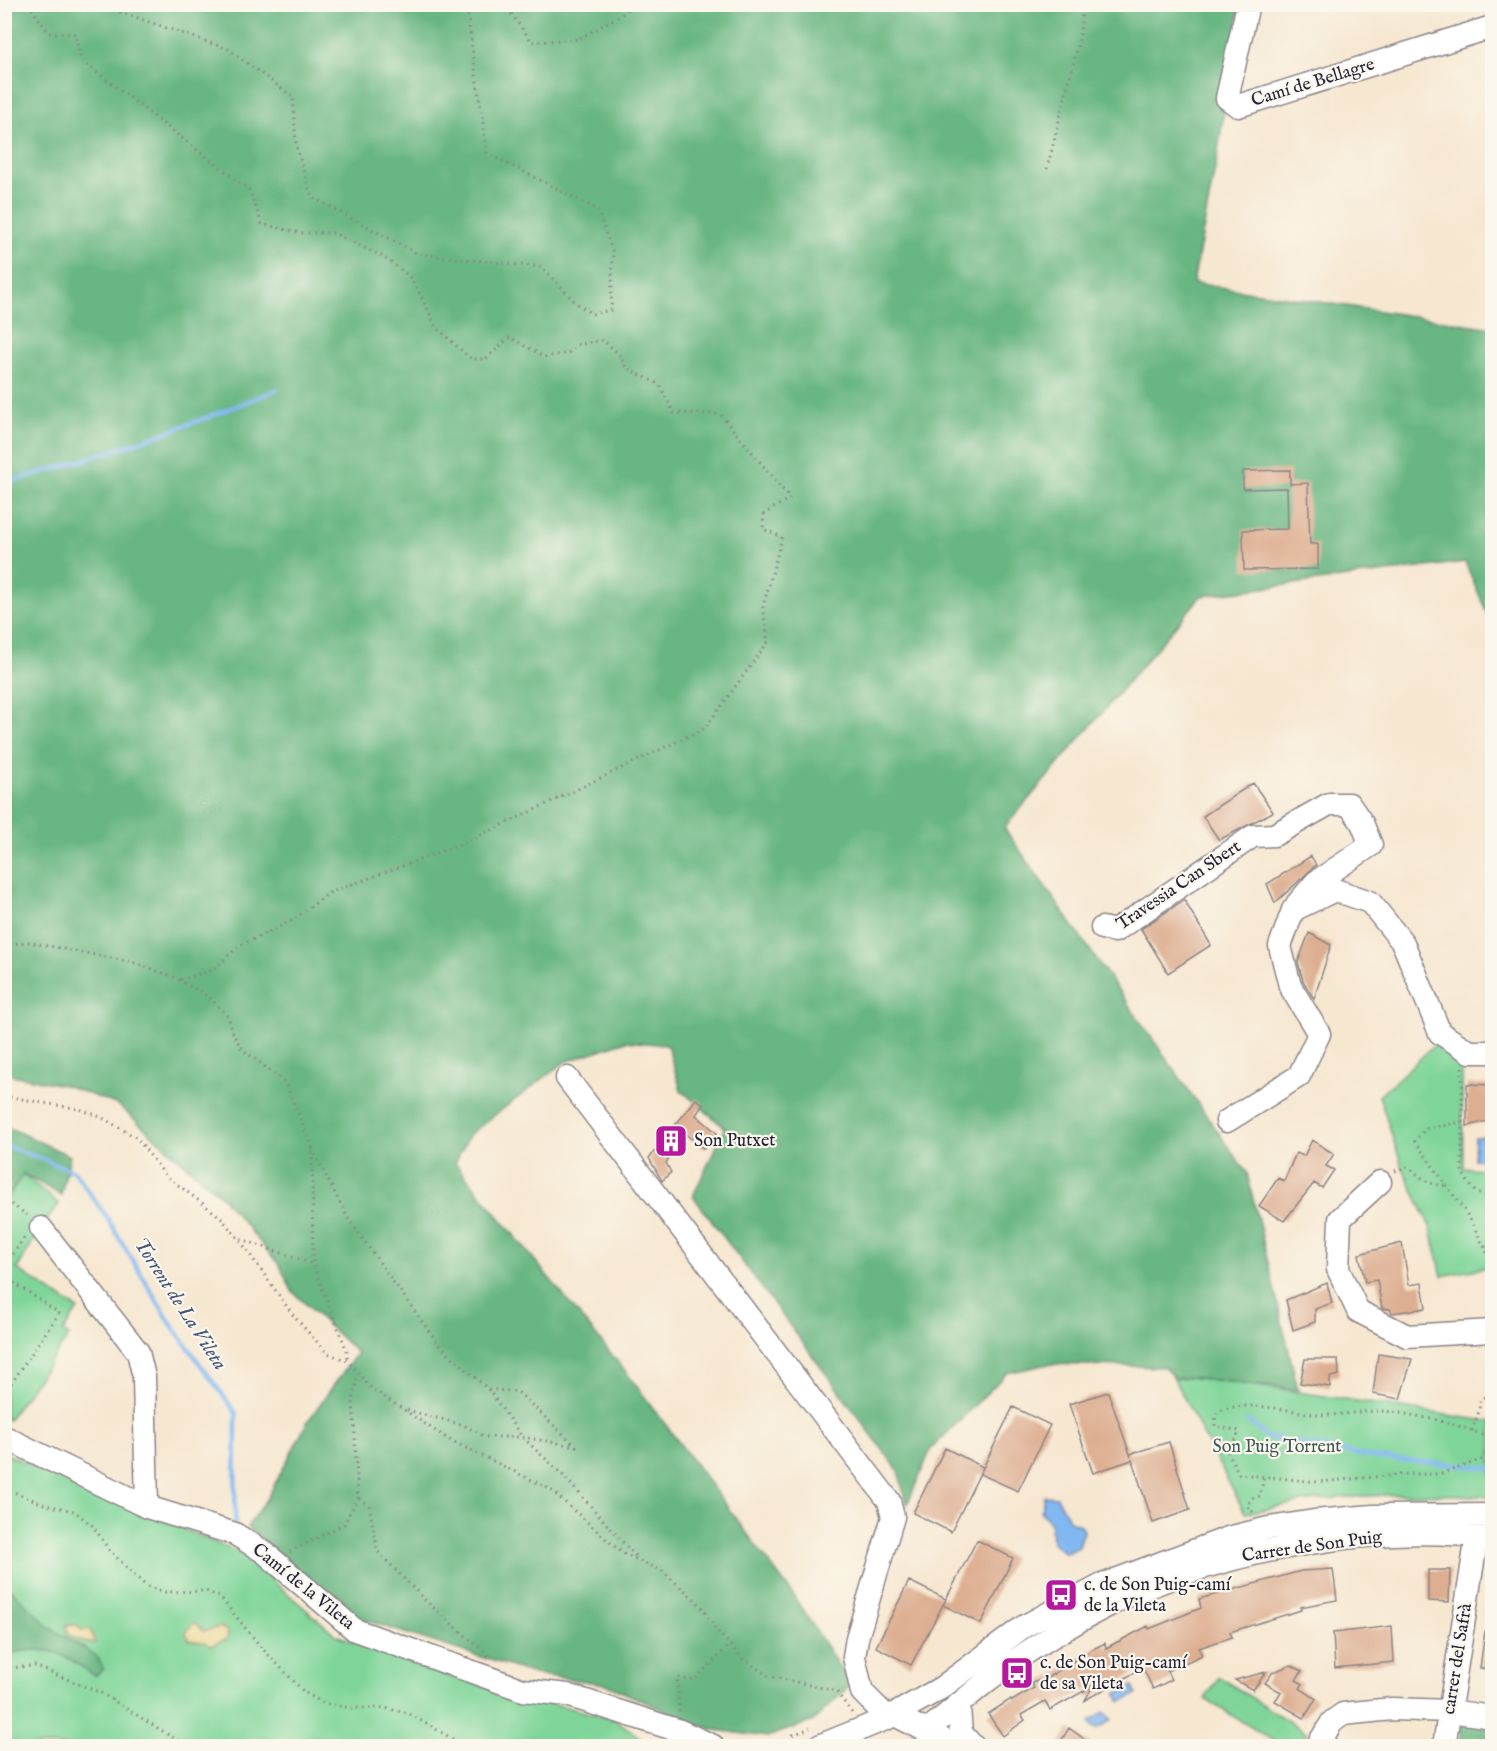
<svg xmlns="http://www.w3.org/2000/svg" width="1497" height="1751" font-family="'IM FELL English',serif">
	<rect width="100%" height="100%" fill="#fbf7ec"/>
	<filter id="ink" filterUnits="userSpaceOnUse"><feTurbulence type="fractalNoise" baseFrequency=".0167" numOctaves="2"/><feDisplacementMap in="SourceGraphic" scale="12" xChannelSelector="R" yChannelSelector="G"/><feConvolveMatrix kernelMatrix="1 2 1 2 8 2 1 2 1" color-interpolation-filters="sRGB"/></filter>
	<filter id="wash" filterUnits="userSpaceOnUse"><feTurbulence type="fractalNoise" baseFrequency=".008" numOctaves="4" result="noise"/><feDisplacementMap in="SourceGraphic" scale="24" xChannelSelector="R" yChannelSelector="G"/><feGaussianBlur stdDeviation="1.35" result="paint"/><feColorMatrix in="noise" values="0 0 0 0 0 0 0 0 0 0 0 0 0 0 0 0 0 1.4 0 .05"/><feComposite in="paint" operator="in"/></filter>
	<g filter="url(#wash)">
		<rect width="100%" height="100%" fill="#f6e7d0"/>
		<path fill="#7fd599" stroke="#507c6a" stroke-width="1.5" d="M1439 1041 1462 1066 1463 1168 1492 1169V1285L1488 1267 1442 1276 1431 1229 1402 1166 1379 1096Z
			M23 1174 59 1204 41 1228 17 1269 78 1309 63 1332 69 1336 8 1420 5 1418V1201Z
			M1189 1377C1291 1389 1391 1407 1492 1422V1497C1432 1492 1368 1494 1308 1501 1287 1504 1266 1510 1245 1513L1174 1379Z
			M4 1453 240 1553 336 1635 453 1678 616 1720 652 1746H5Z
			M1219 1677 1307 1733 1299 1746H1282L1205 1699Z"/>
		<path fill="#67b681" stroke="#446c5e" stroke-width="1.5" d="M5 5H1240L1217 158 1193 283 1492 328V625L1465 562 1201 596 1004 828 1247 1173 1298 1390 1189 1377 1174 1379 1165 1367 1049 1364 1007 1373 931 1449 907 1505 898 1470 693 1196 725 1128 681 1090 667 1045 626 1041 565 1062 470 1134 455 1163 626 1372 791 1592 851 1685 813 1721 767 1737 715 1730 692 1723 605 1684 534 1674 355 1617 308 1580 247 1527 269 1495 308 1421 357 1353 292 1291 280 1266 221 1196 118 1105 68 1086 5 1074Z
			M5 1126 70 1156 61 1195 23 1174 5 1201Z
			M5 1584 50 1628 95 1655 104 1669 95 1676C56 1649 52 1646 5 1654Z
			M1462 1723 1492 1728V1746H1458Z
			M314 1738H343L389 1746H311Z"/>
		<path fill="#eeda9e" stroke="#887e6c" stroke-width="1.5" d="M194 1622 204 1631 220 1627 228 1631 227 1639 210 1646 204 1642 189 1640 186 1633Z
			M66 1625H77L82 1631 90 1629 95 1643H87L68 1635Z"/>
		<path fill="#82b8f1" stroke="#526d96" stroke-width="1.5" d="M1475 1137H1485L1486 1160 1474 1159Z
			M1044 1496 1057 1497 1070 1521 1080 1525 1083 1531 1079 1547 1066 1553 1052 1543 1051 1523 1041 1512Z
			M1133 1686 1137 1694 1120 1702 1116 1694Z
			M1104 1712 1112 1720 1097 1729 1092 1726 1090 1722Z"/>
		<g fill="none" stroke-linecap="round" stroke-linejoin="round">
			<path stroke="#82b8f1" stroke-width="4.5" d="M4 483C98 458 187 427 276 390
				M4 1145 74 1171 106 1216 171 1324 236 1413 235 1528
				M1248 1421 1267 1437 1377 1458 1492 1468"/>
		</g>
		<g id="blocks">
			<path fill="#ddae91" d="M1290 470V484L1308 483 1310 544H1318V569L1244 570 1243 530 1288 529 1287 488 1243 489V471Z
				M1253 783 1273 812 1219 840 1203 816Z
				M1311 856 1316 865 1275 903 1267 884Z
				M1184 900 1211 945 1168 973 1141 929Z
				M1309 933 1331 945 1314 999 1303 981 1298 962Z
				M1467 1084 1492 1085V1120L1467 1126Z
				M696 1099 703 1104 696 1115 717 1133 704 1149 684 1133 666 1163 671 1172 662 1181 649 1158Z
				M1312 1140 1334 1154 1326 1166 1334 1170 1322 1188 1314 1183 1284 1221 1259 1206 1278 1178 1284 1181 1296 1153 1304 1156Z
				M1402 1243 1409 1285 1422 1283 1426 1308 1392 1313 1390 1309 1382 1308 1377 1280 1365 1282 1359 1254Z
				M1327 1283 1332 1303 1315 1309V1322L1293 1330 1286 1300Z
				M1378 1354 1412 1359 1400 1399 1373 1394Z
				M1305 1359H1338L1339 1375 1330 1377V1387L1300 1383Z
				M1108 1392 1131 1457 1130 1454 1169 1442 1190 1510 1153 1523 1132 1460 1093 1473 1069 1404Z
				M1013 1407 1050 1425 1018 1491 980 1474Z
				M945 1448 983 1467 951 1532 913 1513Z
				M977 1540 1013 1558 981 1624 943 1605Z
				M1333 1569 1337 1600 1300 1607 1301 1610 1230 1632 1232 1637 1199 1648 1202 1655 1167 1671 1171 1680 1153 1689 1143 1668 1085 1700 1093 1686 1050 1710 1045 1701 1021 1715 1025 1720 1003 1736 988 1714 1011 1699 1012 1701 1034 1688 1032 1683 1047 1678 1091 1650 1105 1643 1106 1648 1148 1626 1149 1629 1201 1608 1199 1599 1301 1571Z
				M1428 1570H1450L1449 1602 1428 1601Z
				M909 1581 946 1599 911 1665 876 1647Z
				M1392 1626 1394 1662 1335 1668 1333 1633Z
				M1485 1631 1492 1632V1670L1480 1668Z
				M1291 1665 1302 1671 1296 1680 1303 1684 1300 1688 1316 1699 1304 1718 1275 1701 1281 1692 1265 1683 1273 1672Z
				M1266 1672 1253 1690 1235 1680Z
				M1069 1728 1094 1746H1058Z"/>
		</g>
	</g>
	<g filter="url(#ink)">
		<use href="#blocks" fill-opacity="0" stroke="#8c8486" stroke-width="1.5"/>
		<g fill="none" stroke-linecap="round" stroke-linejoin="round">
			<g stroke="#8c8486" stroke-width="25">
				<path id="minor" d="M1248 4 1227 98 1238 106 1492 27
					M1102 928 1115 931 1253 836 1274 835 1329 804H1349L1362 823 1371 845 1316 882 1297 904
					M567 1078 889 1501 893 1517 857 1638 854 1657 862 1692 888 1718
					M1227 1121 1299 1076 1319 1034 1290 986 1280 946 1293 910 1335 890 1370 902 1403 943 1440 1033 1470 1052H1492
					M1380 1182 1340 1219 1338 1269 1358 1311 1407 1336 1492 1331
					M41 1228 138 1352 144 1377 147 1507
					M4 1437 147 1507 235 1534 264 1552 355 1630 523 1690 567 1695 680 1731 713 1746
					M959 1707 961 1733 973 1746
					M893 1714 956 1746
					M927 1730C948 1714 967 1697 987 1681 1022 1653 1071 1624 1111 1604 1216 1552 1376 1521 1492 1538
					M819 1746 888 1718 941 1688 1023 1627 1102 1585 1228 1538 1269 1528 1314 1521 1373 1516 1492 1515
					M1317 1746 1332 1722 1343 1714 1392 1709 1450 1711 1492 1717
					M1444 1746 1477 1536"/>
			</g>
			<path stroke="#8c8486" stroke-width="3" stroke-dasharray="1.5 4.5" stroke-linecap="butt" d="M28 4 49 33 75 34 81 60 249 190 262 224 300 233H333L382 256 408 275 417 288 436 327 471 359H486L510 337 544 357 568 353 577 345 603 340 619 354 626 368 659 384 674 413 720 414 790 498 764 514 763 529 782 537 763 607 768 642 705 728 467 842 329 893 293 920 239 946 213 970 179 980
				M97 4 228 49 293 97 296 146 312 197 418 254 542 267 575 302 592 314 611 310 613 253 597 209 487 153 466 4
				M504 4 532 42 579 39 626 12 631 4
				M1047 169 1079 41 1083 4
				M4 945 28 942 132 962 172 976 209 997 228 1016 233 1034 243 1050 285 1082 312 1147 313 1264 347 1351 348 1361
				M1462 1067V1122L1425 1129 1415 1141 1469 1217 1492 1263
				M4 1096 79 1109 101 1117 137 1138 165 1175 219 1216 239 1239 293 1315 327 1353 348 1361 371 1388 448 1439 550 1489 622 1553 661 1570 700 1604 716 1630 743 1659 769 1676 836 1691 852 1713
				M1462 1122V1173L1476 1193 1492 1197
				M312 1149 349 1220 439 1345 488 1389 522 1437 561 1473 638 1559
				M1395 1171 1407 1167C1423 1177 1428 1187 1448 1185
				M4 1213 11 1204 27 1215
				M241 1239 313 1264
				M1485 1247 1492 1241
				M4 1254 10 1258 25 1237
				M4 1276 59 1313 4 1394
				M358 1373 353 1399 358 1497 369 1506 378 1552 427 1602 490 1657
				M407 1410 463 1425 486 1437H522L576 1446 518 1392 488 1389
				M1472 1431 1479 1411 1480 1400 1492 1392
				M1492 1442C1477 1426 1402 1411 1378 1411 1359 1411 1339 1416 1319 1415 1293 1412 1236 1397 1216 1414L1215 1426 1239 1431 1236 1439 1225 1446 1239 1474 1318 1482 1408 1474H1440L1492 1456
				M4 1488 46 1505 74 1511 93 1526 109 1550 146 1586 165 1592 206 1591 220 1597 261 1647 304 1692 323 1703 351 1708H385L408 1713 465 1746
				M1253 1512 1247 1505 1253 1498 1260 1496 1264 1477
				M290 1552 344 1524 358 1497
				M4 1668 35 1666 101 1693 187 1746
				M679 1712 677 1678 694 1680 730 1645
				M788 1746 793 1735 810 1728"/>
			<use href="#minor" stroke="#fff" stroke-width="22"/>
		</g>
	</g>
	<defs>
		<g id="building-square" transform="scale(1.725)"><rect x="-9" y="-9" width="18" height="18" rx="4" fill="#b5179e" stroke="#fbf7ec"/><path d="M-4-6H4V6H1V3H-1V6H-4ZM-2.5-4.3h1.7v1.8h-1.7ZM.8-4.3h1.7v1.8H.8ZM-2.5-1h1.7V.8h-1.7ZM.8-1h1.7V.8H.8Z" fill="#fff"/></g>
		<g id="bus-square" transform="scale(1.725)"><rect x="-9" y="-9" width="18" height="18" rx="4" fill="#b5179e" stroke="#fbf7ec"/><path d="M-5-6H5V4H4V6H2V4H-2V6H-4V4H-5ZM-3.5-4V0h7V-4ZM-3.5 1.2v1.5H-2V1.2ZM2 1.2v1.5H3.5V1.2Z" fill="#fff"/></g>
	</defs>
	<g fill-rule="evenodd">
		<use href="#building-square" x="671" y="1141"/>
		<use href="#bus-square" x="1061" y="1595"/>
		<use href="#bus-square" x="1017" y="1673"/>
	</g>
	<g text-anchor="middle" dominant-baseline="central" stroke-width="4.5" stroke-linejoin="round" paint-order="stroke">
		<g font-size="18" fill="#22223b" stroke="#fbf7ec">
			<text transform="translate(1313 83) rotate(-17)">Camí de Bellagre</text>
			<text transform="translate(1179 886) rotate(-34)">Travessia Can Sbert</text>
			<text transform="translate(1312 1547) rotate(-8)">Carrer de Son Puig</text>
			<text transform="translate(303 1587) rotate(39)">Camí de la Vileta</text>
			<text transform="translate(1458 1659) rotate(-81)">carrer del Safrà</text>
		</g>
		<g font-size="18" fill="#22223b" stroke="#fbf7ec" text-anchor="start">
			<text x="694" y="1141">Son Putxet</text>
			<text x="1084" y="1585">c. de Son Puig-camí<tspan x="1084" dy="21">de la Vileta</tspan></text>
			<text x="1040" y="1663">c. de Son Puig-camí<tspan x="1040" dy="21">de sa Vileta</tspan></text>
		</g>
		<g font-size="18" fill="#3e5857" stroke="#fbf7ec">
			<text x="1277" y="1447">Son Puig Torrent</text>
		</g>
		<g font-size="20" font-style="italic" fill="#44567b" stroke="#fbf7ec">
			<text transform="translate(180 1304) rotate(57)">Torrent de La Vileta</text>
		</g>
	</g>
	<rect width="1497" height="1751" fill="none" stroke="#fbf7ec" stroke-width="24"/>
</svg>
